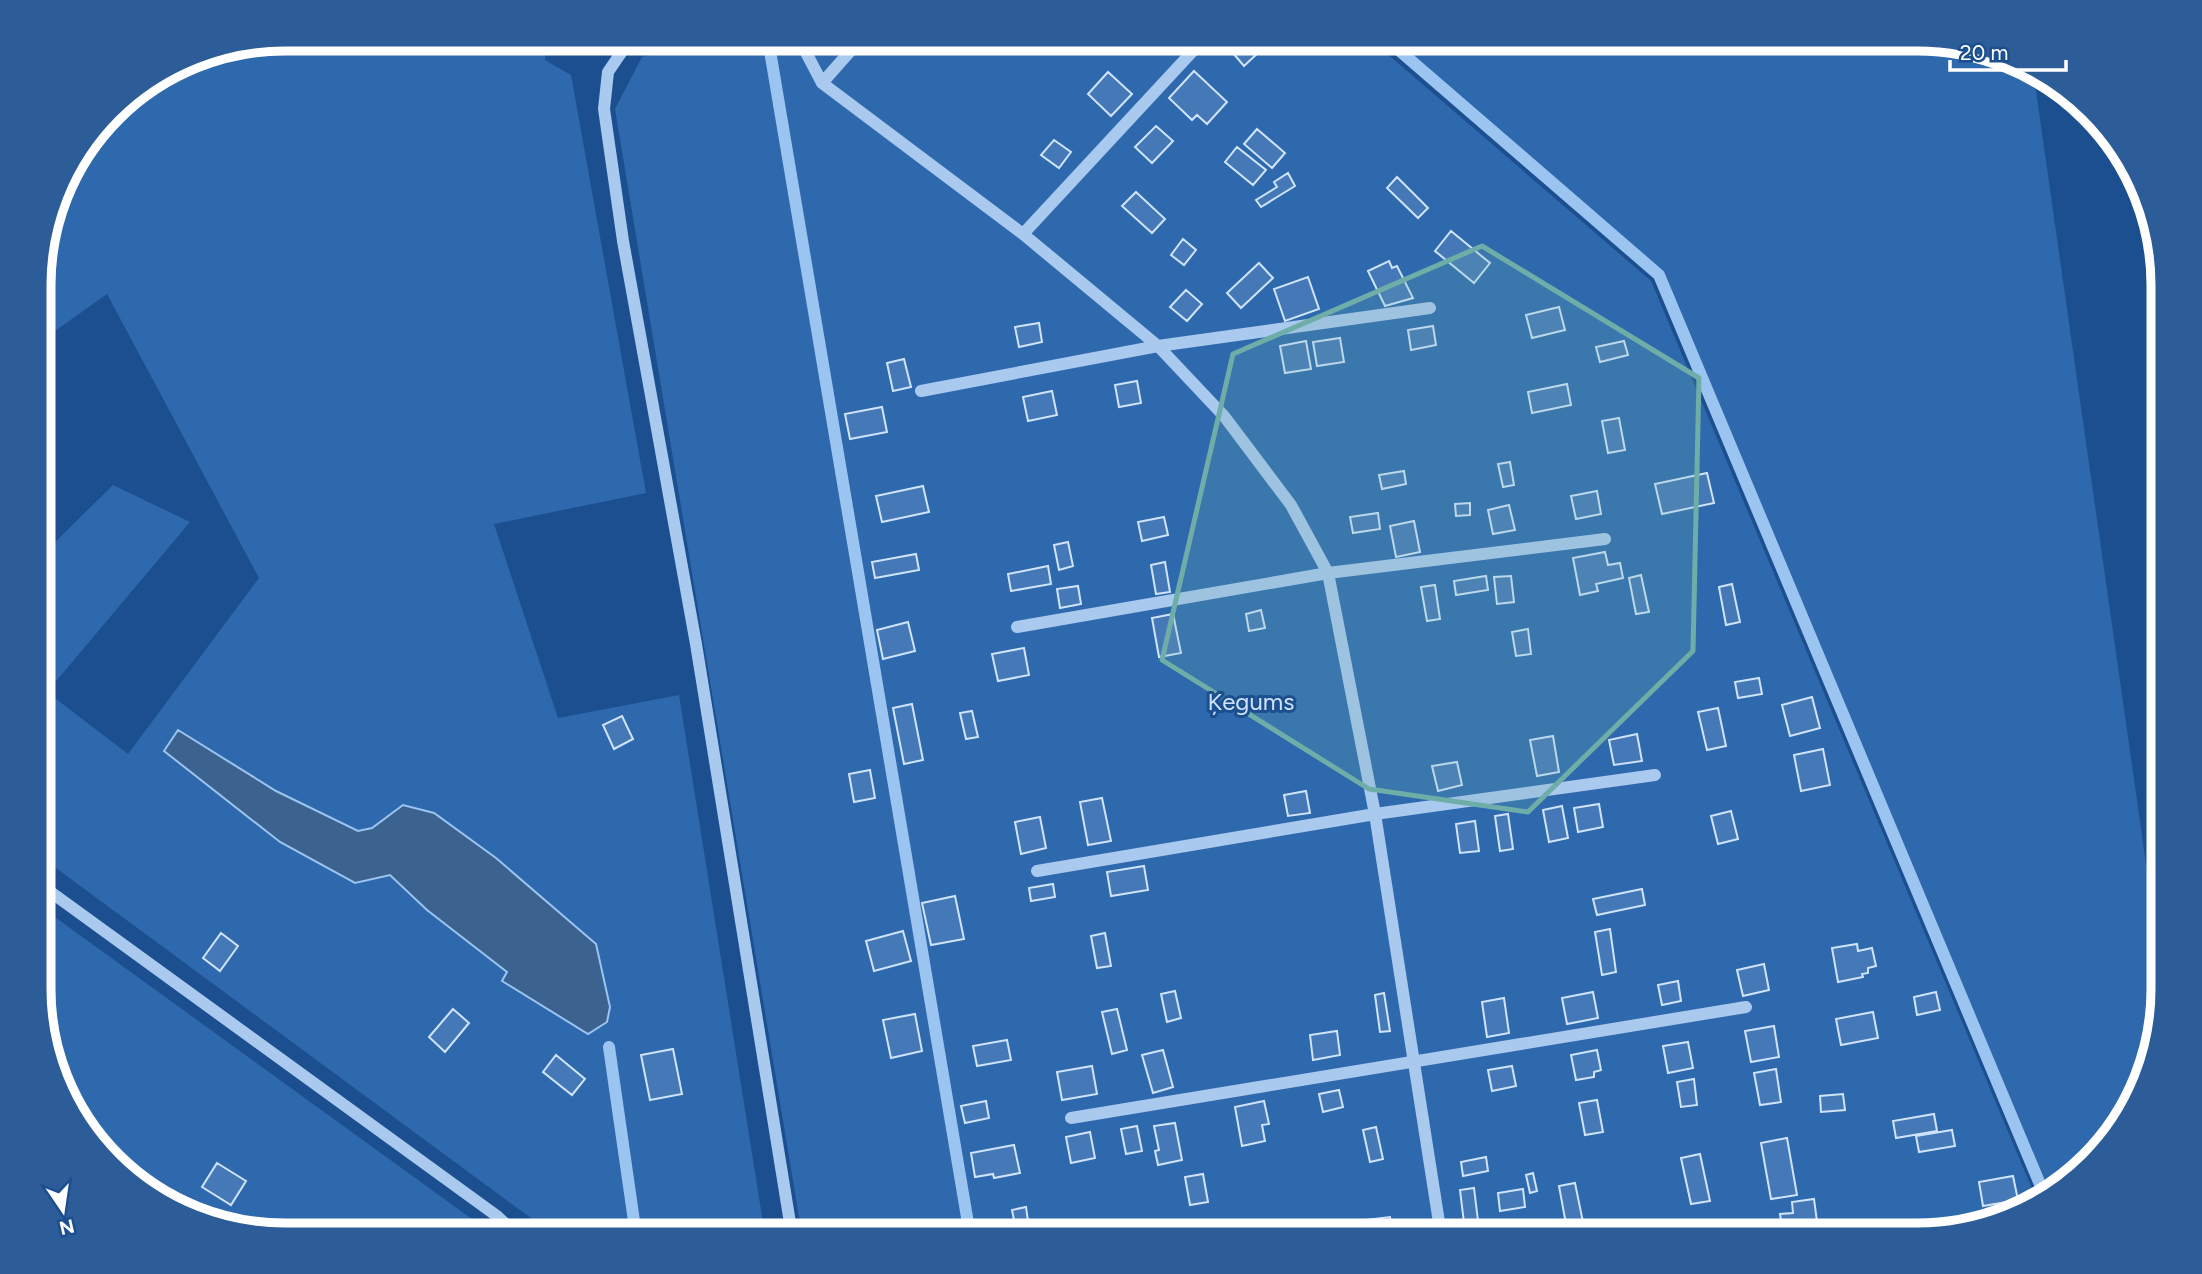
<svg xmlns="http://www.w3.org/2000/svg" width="2202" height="1274" font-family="Figtree,sans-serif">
	<rect width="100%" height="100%" fill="#1b4f8f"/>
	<path fill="#2e69ad" d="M285 39H562L547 42 545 60 571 75 646 493 494 524 558 718 679 695 765 1235H547V1230L41 857V552L43 554 113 485 190 522 47 692 128 754 259 578 107 294 41 341V253L64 176 122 100 191 57Z
		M713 39H1370L1651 281 2038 1203 1932 1235H802L615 109 642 57Z
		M1386 39H1917L2033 70 2163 983V1005L2130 1112 2046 1196 2042 1189 1659 275Z
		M41 907 494 1235H285L162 1202 80 1125 41 1021Z"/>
	<path fill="#3c6290" stroke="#9cc4f0" stroke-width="2" d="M178 730 276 791 358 831 372 828 403 805 434 813 496 858 596 944 610 1007 607 1022 588 1034 502 981 507 972 427 910 390 875 355 883 280 842 164 751Z"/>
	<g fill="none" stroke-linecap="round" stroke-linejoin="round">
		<path stroke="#9cc4f0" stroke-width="12" d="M768 39 970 1235
			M1386 39 1659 275 2042 1189 2046 1196
			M609 1047 636 1235"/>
	</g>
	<path fill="#4478b7" stroke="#cfe3fa" stroke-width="2" d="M1154 39H1173L1178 44 1169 53Z
		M1233 39H1247L1259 52 1244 66 1226 45Z
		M1194 71 1227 102 1207 124 1197 115 1192 120 1169 98Z
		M1108 72 1132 94 1111 116 1088 94Z
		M1156 126 1173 141 1152 163 1135 147Z
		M1257 129 1285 153 1272 168 1244 144Z
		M1054 140 1071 152 1059 168 1041 155Z
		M1237 147 1266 170 1253 185 1225 162Z
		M1288 173 1295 186 1261 207 1256 200 1277 187 1274 182Z
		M1397 177 1428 208 1418 218 1387 188Z
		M1136 192 1165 219 1152 233 1122 206Z
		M1451 231 1490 263 1474 283 1435 251Z
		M1183 239 1196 250 1184 265 1171 255Z
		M1389 261 1392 268 1397 266 1413 298 1385 306 1368 271Z
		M1259 263 1273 278 1241 308 1227 293Z
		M1308 277 1319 309 1285 321 1274 289Z
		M1186 290 1202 304 1187 321 1170 307Z
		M1559 307 1565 330 1532 338 1526 315Z
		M1039 323 1042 342 1019 347 1015 327Z
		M1433 326 1436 345 1411 350 1408 330Z
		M1340 338 1344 362 1317 366 1313 342Z
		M1306 341 1311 369 1285 373 1280 346Z
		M1624 341 1628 355 1600 362 1596 347Z
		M904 359 911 387 893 391 887 363Z
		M1137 381 1141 403 1119 407 1115 385Z
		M1567 384 1571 405 1532 413 1528 392Z
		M1052 391 1057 415 1028 421 1023 397Z
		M882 407 887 432 850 439 845 414Z
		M1619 418 1625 450 1608 453 1602 421Z
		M1510 462 1514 485 1503 487 1498 464Z
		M1404 471 1406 484 1382 489 1379 475Z
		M1707 473 1714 503 1662 514 1655 484Z
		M923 486 929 512 882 522 876 496Z
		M1597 491 1601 514 1576 519 1571 496Z
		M1470 503V515L1456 516 1455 504Z
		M1509 505 1515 530 1493 534 1488 510Z
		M1378 513 1380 529 1353 533 1350 517Z
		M1164 517 1168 535 1142 541 1138 522Z
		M1414 521 1420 552 1396 557 1390 526Z
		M1068 542 1073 566 1059 570 1054 545Z
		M1605 552 1608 565 1620 563 1623 578 1596 584 1598 591 1580 595 1573 558Z
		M916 554 919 570 875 578 872 562Z
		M1165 562 1170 592 1156 594 1151 565Z
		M1048 566 1051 584 1011 591 1008 574Z
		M1641 575 1649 612 1636 614 1629 578Z
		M1486 576 1488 590 1456 595 1454 581Z
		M1511 576 1514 602 1497 604 1494 577Z
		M1732 584 1740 622 1726 625 1719 587Z
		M1435 585 1440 619 1427 621 1421 587Z
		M1078 586 1081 604 1060 608 1057 589Z
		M1261 610 1265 628 1249 631 1246 614Z
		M1173 614 1181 653 1159 657 1152 618Z
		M908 622 915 651 883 659 877 630Z
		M1528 629 1531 654 1516 656 1512 632Z
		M1024 648 1029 675 998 681 992 654Z
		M1759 678 1762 694 1738 698 1735 682Z
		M1812 697 1820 728 1790 736 1782 705Z
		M912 704 923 760 904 764 893 708Z
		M1718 708 1726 746 1707 750 1698 712Z
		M972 711 978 737 966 739 960 713Z
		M622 716 633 739 614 749 603 725Z
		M1637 734 1642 761 1614 765 1609 740Z
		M1553 736 1559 772 1537 776 1530 740Z
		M1823 749 1830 785 1801 791 1794 755Z
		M1457 762 1462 785 1438 791 1432 766Z
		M870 770 875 798 854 802 849 774Z
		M1306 791 1310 813 1288 816 1284 795Z
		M1102 798 1111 841 1088 845 1080 802Z
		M1599 804 1603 827 1578 832 1574 808Z
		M1562 806 1568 838 1549 842 1543 810Z
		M1731 811 1738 839 1718 844 1711 816Z
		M1508 814 1513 849 1500 851 1495 816Z
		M1040 817 1046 848 1021 854 1015 822Z
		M1475 821 1479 851 1460 853 1456 824Z
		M1144 866 1148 890 1111 896 1107 872Z
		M1053 884 1055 897 1031 901 1029 888Z
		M1642 889 1645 905 1597 915 1593 899Z
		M955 896 964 939 931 945 922 903Z
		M1610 929 1616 972 1602 975 1595 932Z
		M903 931 911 961 874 971 866 941Z
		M221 933 238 946 220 971 203 958Z
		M1105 933 1111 966 1097 968 1091 936Z
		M1857 944 1858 951 1872 948 1876 966 1868 968V973L1862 974 1863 977 1838 982 1832 948Z
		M1764 964 1769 990 1743 996 1737 970Z
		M1678 981 1681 1001 1662 1005 1658 985Z
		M1175 991 1181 1018 1167 1022 1161 994Z
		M1593 992 1598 1018 1567 1024 1562 998Z
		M1936 992 1940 1010 1917 1015 1914 997Z
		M1384 993 1390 1031 1380 1032 1375 995Z
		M1504 998 1509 1033 1487 1037 1482 1002Z
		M453 1009 469 1023 445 1052 429 1037Z
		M1117 1009 1127 1050 1112 1054 1102 1012Z
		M1873 1012 1878 1038 1841 1045 1836 1019Z
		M915 1014 922 1051 891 1058 883 1020Z
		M1774 1026 1779 1057 1751 1062 1745 1031Z
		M1337 1031 1340 1055 1313 1060 1310 1035Z
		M1007 1040 1011 1060 977 1066 973 1046Z
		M1688 1042 1693 1068 1668 1073 1663 1046Z
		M673 1049 682 1094 650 1100 641 1055Z
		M1163 1050 1173 1087 1153 1093 1142 1055Z
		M1597 1050 1601 1070 1594 1072V1077L1576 1080 1571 1055Z
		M556 1055 585 1079 572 1095 543 1072Z
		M1092 1066 1097 1094 1062 1100 1057 1072Z
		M1512 1066 1516 1086 1492 1091 1488 1070Z
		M1776 1069 1781 1102 1760 1105 1754 1073Z
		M1694 1079 1697 1105 1681 1107 1677 1082Z
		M1339 1090 1343 1107 1323 1112 1319 1094Z
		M1843 1094 1845 1110 1821 1112 1820 1096Z
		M1597 1100 1603 1132 1585 1135 1579 1103Z
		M986 1101 989 1118 965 1123 961 1106Z
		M1264 1101 1269 1124 1262 1125 1265 1141 1242 1146 1235 1107Z
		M1934 1114 1937 1131 1896 1138 1893 1121Z
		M1175 1123 1182 1160 1158 1165 1155 1151 1159 1150 1154 1126Z
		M1137 1126 1142 1151 1126 1154 1121 1129Z
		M1376 1127 1383 1159 1370 1162 1363 1130Z
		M1952 1130 1955 1146 1919 1152 1916 1136Z
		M1090 1132 1095 1158 1071 1163 1066 1137Z
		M1787 1138 1797 1195 1771 1199 1761 1143Z
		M1014 1145 1020 1173 994 1178 993 1174 975 1177 971 1153Z
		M1700 1154 1710 1201 1691 1204 1681 1158Z
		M1486 1157 1488 1171 1463 1176 1461 1162Z
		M217 1163 246 1181 231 1205 202 1187Z
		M1533 1173 1537 1191 1530 1193 1526 1175Z
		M1203 1174 1208 1202 1190 1205 1185 1177Z
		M2013 1176 2018 1200 1983 1206 1979 1182Z
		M1575 1183 1585 1232 1568 1235 1559 1186Z
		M1474 1188 1479 1229 1465 1231 1460 1190Z
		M1523 1189 1525 1207 1500 1211 1498 1193Z
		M1814 1199 1818 1229 1783 1234 1780 1214 1793 1213 1792 1202Z
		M1026 1207 1030 1235H1017L1012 1210Z
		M1390 1217 1392 1235H1358L1356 1221Z
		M1628 1225 1630 1235H1605L1604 1230Z
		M1723 1229 1724 1235H1693Z"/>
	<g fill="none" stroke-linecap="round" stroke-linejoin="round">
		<path stroke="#a9c9ee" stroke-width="12" d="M641 39 625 47 608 72 604 109 623 241 696 644 792 1235
			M799 39 822 83 1023 234 1158 346 1224 416 1291 505 1328 573 1375 814 1441 1235
			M822 83 861 39
			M1023 234 1204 39
			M921 391 1158 346 1430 308
			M1017 627 1328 573 1605 539
			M1037 871 1375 814 1655 775
			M41 885 497 1216 517 1235
			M1071 1118 1746 1007
			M1875 1235 1884 1234"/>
	</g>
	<path fill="#6fada8" fill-opacity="0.2" stroke="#6fada8" stroke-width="5" stroke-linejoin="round" d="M1482 246 1699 378 1693 651 1528 812 1369 789 1162 660 1233 354Z"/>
	<g text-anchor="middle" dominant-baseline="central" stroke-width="6" stroke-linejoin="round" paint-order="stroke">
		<g font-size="24" fill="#cfe3fa" stroke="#1b4f8f">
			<text x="1251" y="701">Ķegums</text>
		</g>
	</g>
	<path d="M0 0H2202V1274H0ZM285 51H1917A234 234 0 0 1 2151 285V989A234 234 0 0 1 1917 1223H285A234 234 0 0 1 51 989V285A234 234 0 0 1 285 51Z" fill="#2d5d98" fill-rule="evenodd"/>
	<path fill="none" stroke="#fff" stroke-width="9" d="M285 51H1917A234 234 0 0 1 2151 285V989A234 234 0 0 1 1917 1223H285A234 234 0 0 1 51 989V285A234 234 0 0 1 285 51Z"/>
	<g transform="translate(63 1211) rotate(167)" stroke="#1b4f8f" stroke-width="5" paint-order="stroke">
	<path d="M0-5L12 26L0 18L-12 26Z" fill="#ffffff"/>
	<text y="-10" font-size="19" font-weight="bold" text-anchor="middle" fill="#ffffff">N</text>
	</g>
	<path d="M1950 60v10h116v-10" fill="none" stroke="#ffffff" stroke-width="3.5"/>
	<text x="1960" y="60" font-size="21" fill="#ffffff" stroke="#1b4f8f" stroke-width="5" paint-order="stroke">20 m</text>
</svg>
